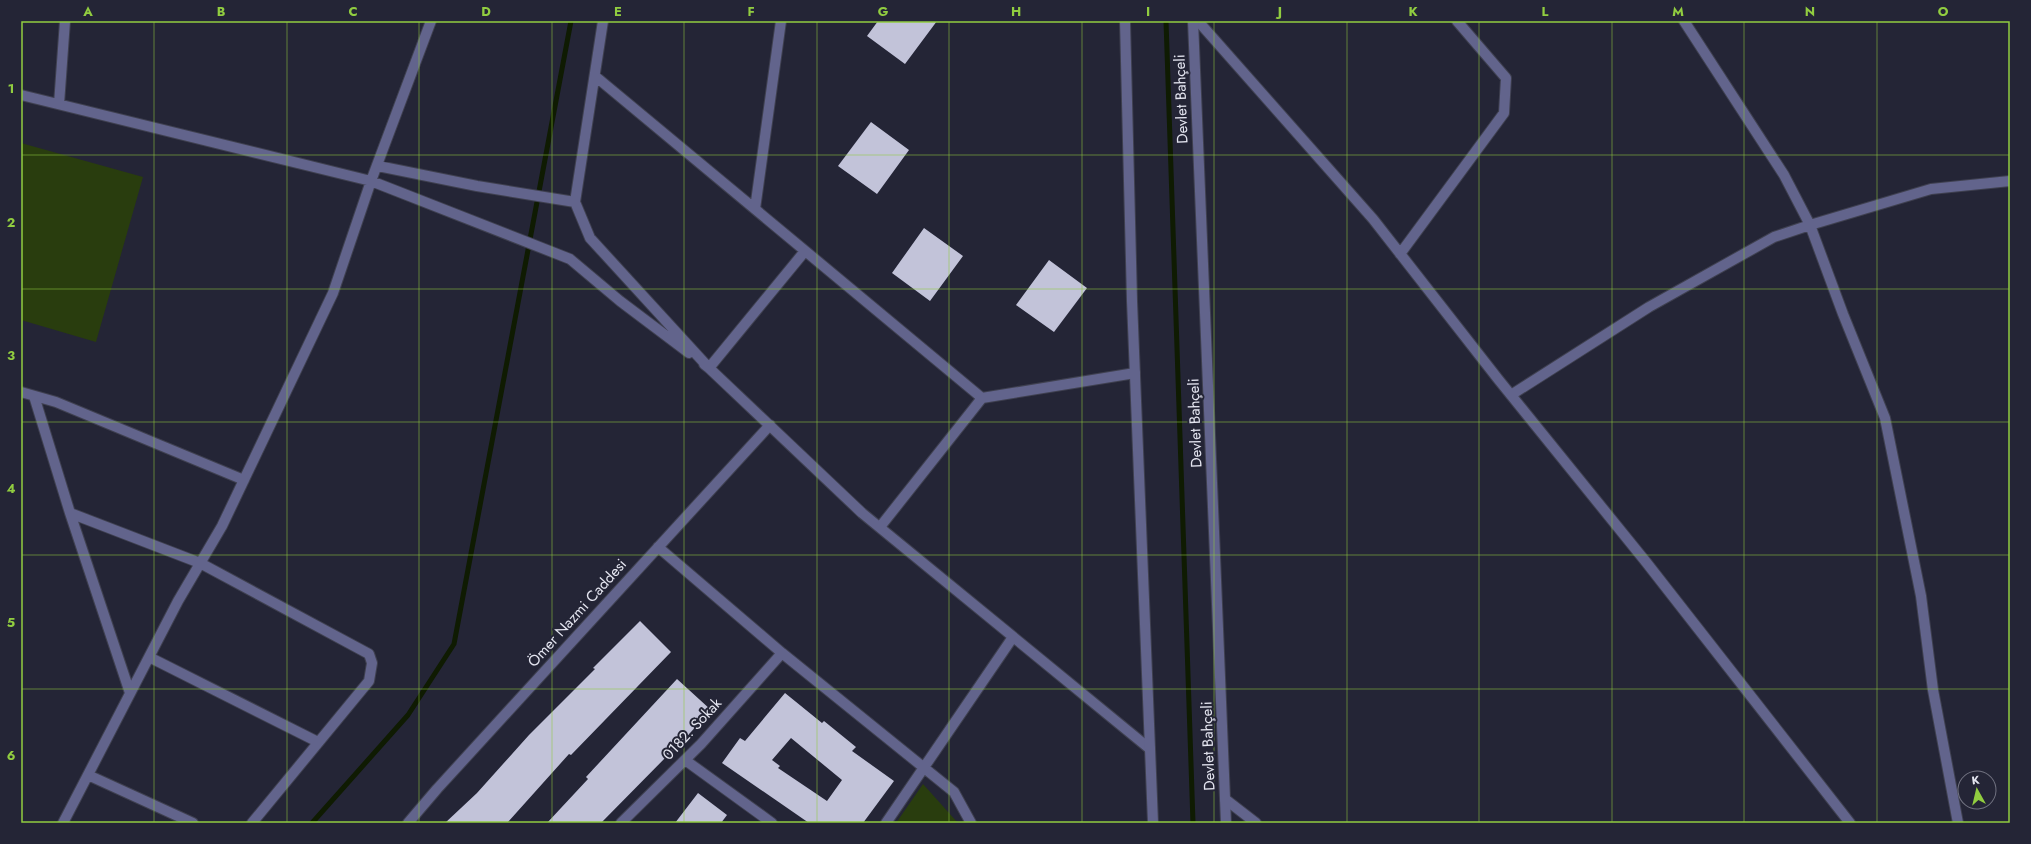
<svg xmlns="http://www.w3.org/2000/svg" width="2031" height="844" font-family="Jost,sans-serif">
	<rect width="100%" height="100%" fill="#242536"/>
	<path fill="#293d0e" d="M21 143 143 177 96 342 21 320Z
		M923 784 958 823H896Z"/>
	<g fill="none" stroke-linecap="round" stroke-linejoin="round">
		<path stroke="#0f1b02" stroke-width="5" d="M1166 21 1193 823
			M312 823 408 715 454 644 571 21"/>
	</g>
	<path fill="#c2c3d9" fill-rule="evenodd" d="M878 21H937L905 64 867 36Z
		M871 122 909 150 877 194 838 166Z
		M924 228 963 256 930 301 892 273Z
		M1049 260 1087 288 1054 332 1016 305Z
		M640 621 671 652 571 755 569 754 507 823H445L477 793 529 735 595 669 593 668Z
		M677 679 711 710 670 755 669 754 601 823H547L588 779 586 777Z
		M785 693 822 723 824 721 856 747 852 751 894 781 863 823H809L722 763 740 738 745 741ZM791 738 842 780 827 801 778 768 780 766 772 760Z
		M698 793 727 815 721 823H675Z"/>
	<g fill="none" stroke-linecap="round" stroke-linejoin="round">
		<g stroke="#3f4050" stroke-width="12">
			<path id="minor" d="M1198 21 1373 219 1498 379 1646 562 1850 823
				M595 76 982 398
				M21 95 371 181 570 259 620 301 689 353
				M59 104 65 21
				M378 166 477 186 575 202 590 238 709 368 862 513 1150 749
				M575 202 603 21
				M755 209 781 21
				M1400 254 1504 113 1506 78 1457 21
				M704 364 709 368 805 251
				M21 392 56 402 244 480
				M1511 395 1649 307 1774 237 1810 225 1784 175 1684 21
				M34 396 70 513 130 693
				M70 513 200 563 369 654 372 663 369 681 252 823
				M880 527 982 398 1135 373
				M658 547 782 653 954 792 971 823
				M149 657 318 742
				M685 760 772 823
				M88 775 193 823
				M1225 799 1256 823
				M63 823 178 601 222 526 333 293 371 181 431 21
				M408 823 437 789 770 425
				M621 823 701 744 782 653
				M886 823 1013 637
				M1958 823 1933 690 1921 596 1885 418 1843 314 1810 225 1931 189 2010 181"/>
		</g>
		<g stroke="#3f4050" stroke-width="12">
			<path id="tertiary" d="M1125 21 1132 301 1153 823
				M1193 21 1226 823"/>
		</g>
		<use href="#minor" stroke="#62648c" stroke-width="10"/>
		<use href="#tertiary" stroke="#62648c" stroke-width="10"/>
	</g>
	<path fill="none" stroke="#91cd40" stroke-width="1" stroke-opacity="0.55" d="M154 21V823M287 21V823M419 21V823M552 21V823M684 21V823M817 21V823M949 21V823M1082 21V823M1214 21V823M1347 21V823M1479 21V823M1612 21V823M1744 21V823M1877 21V823M21 155H2010M21 289H2010M21 422H2010M21 555H2010M21 689H2010"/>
	<g text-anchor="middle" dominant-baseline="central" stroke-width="4" stroke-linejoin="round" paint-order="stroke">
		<g font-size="15" fill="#e4e5f0" stroke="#242536">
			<text transform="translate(1181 99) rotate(-92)">Devlet Bahçeli</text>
			<text transform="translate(1195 423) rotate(-92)">Devlet Bahçeli</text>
			<text transform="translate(577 613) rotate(-48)">Ömer Nazmi Caddesi</text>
			<text transform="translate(692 729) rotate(-47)">0182. Sokak</text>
			<text transform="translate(1208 746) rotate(-92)">Devlet Bahçeli</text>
		</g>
	</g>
	<rect width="2031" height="844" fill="none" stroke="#242536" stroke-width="44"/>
	<g transform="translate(1977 790) rotate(352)"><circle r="19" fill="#242536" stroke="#717280"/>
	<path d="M0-3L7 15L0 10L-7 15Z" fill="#91cd40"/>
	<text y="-6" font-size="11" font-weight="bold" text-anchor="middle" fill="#e4e5f0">K</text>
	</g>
	<rect x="22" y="22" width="1987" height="800" fill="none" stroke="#91cd40" stroke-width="1.5"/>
	<g font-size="13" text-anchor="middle" font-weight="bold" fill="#91cd40">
		<text x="88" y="16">A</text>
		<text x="221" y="16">B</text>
		<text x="353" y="16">C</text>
		<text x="486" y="16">D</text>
		<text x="618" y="16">E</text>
		<text x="751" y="16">F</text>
		<text x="883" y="16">G</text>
		<text x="1016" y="16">H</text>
		<text x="1148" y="16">I</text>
		<text x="1280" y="16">J</text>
		<text x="1413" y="16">K</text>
		<text x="1545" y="16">L</text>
		<text x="1678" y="16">M</text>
		<text x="1810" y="16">N</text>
		<text x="1943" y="16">O</text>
		<text x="11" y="93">1</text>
		<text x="11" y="227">2</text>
		<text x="11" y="360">3</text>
		<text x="11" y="493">4</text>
		<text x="11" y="627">5</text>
		<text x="11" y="760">6</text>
	</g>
</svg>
